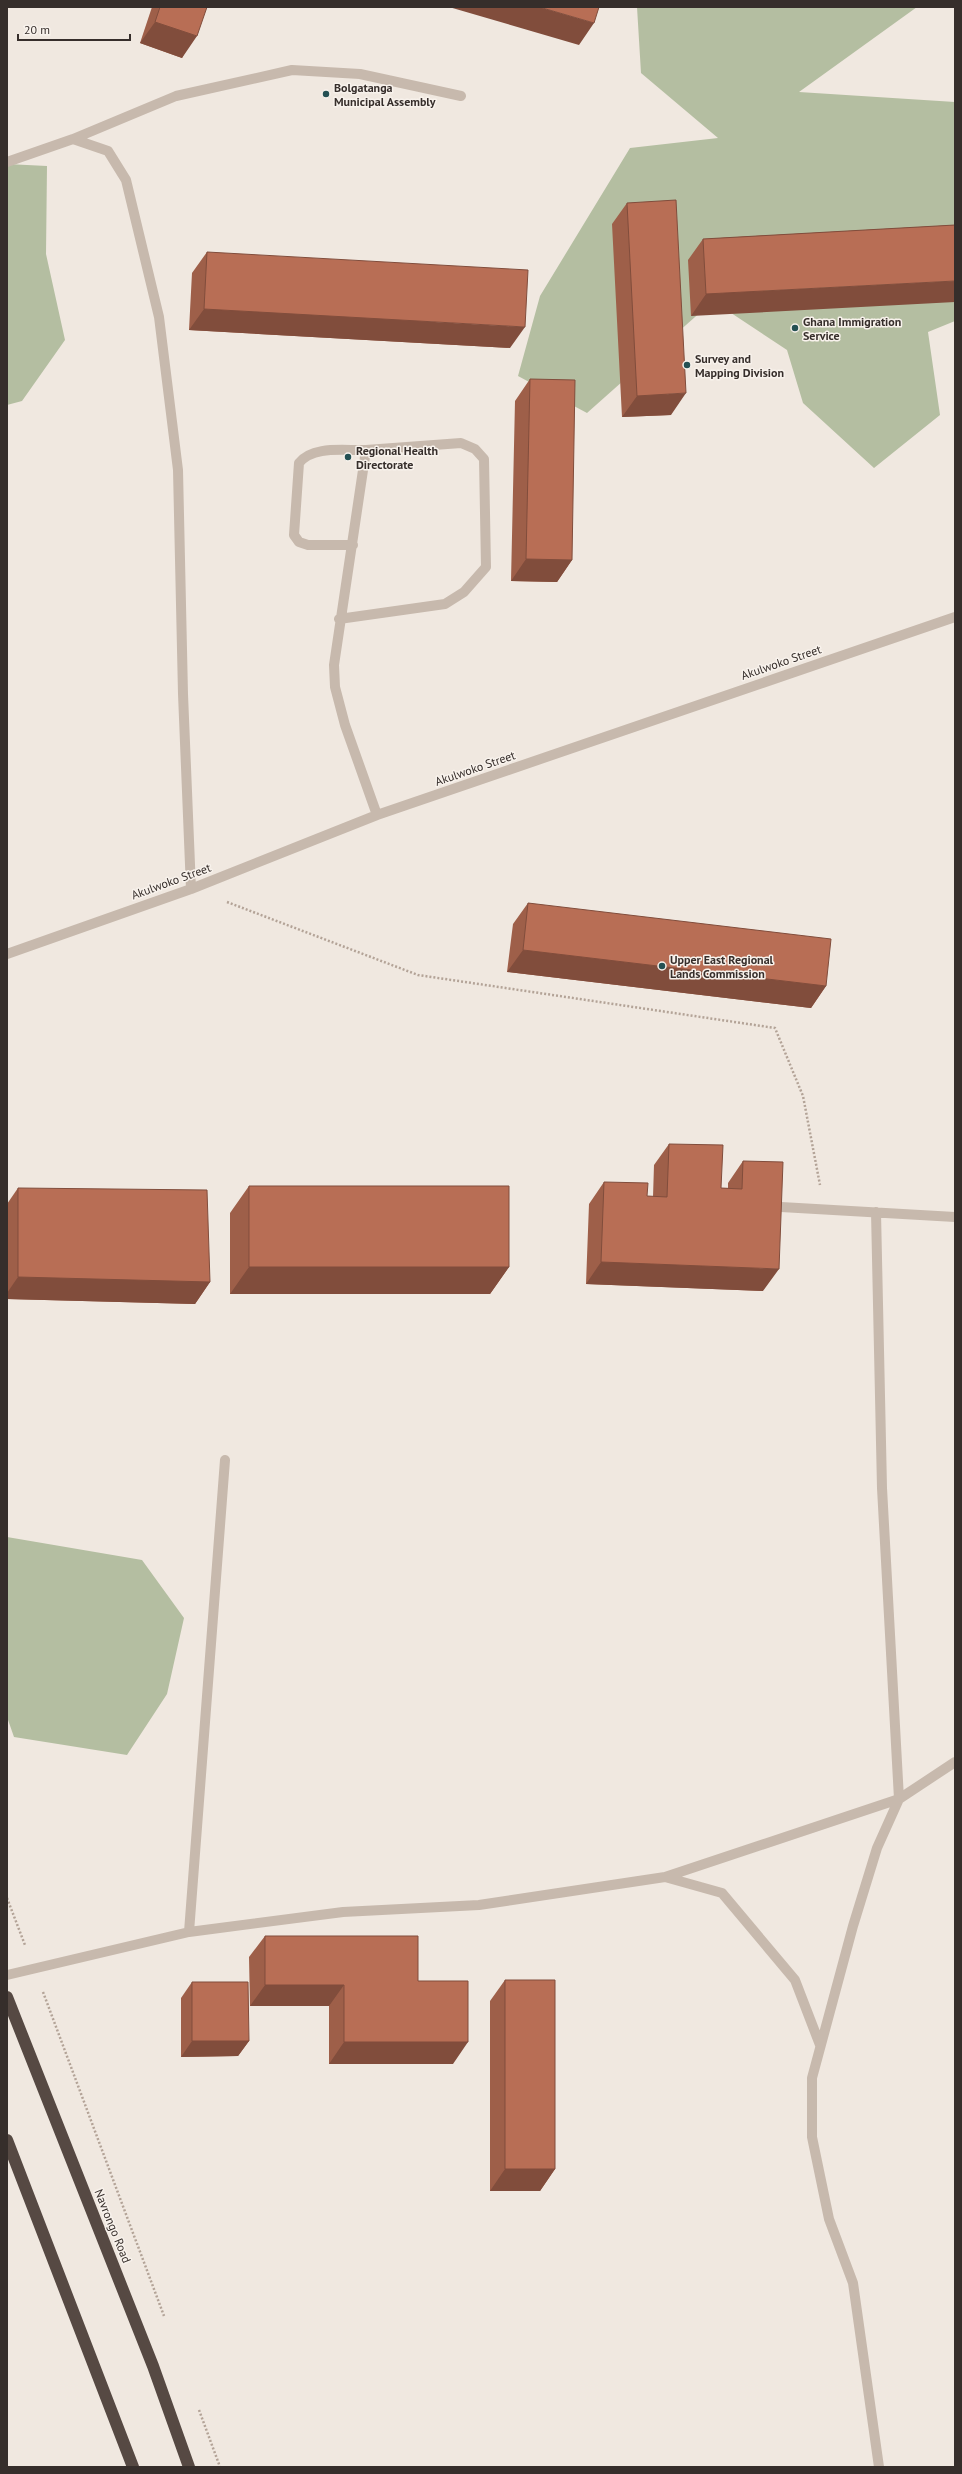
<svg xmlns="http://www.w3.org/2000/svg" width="962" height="2474" font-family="'PT Sans',sans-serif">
	<rect width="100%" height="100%" fill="#f0e8e0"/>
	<path fill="#b4bea1" d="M637 7H917L799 92 955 102V321L928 332 940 415 874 468 803 403 787 350 713 301 587 413 518 376 540 296 630 148 718 138 641 73Z
		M7 164 47 166 46 254 65 340 22 401 7 405Z
		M7 1537 142 1560 184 1618 167 1694 127 1755 14 1737 7 1717Z"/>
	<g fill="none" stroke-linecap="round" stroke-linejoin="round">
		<path stroke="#b3a397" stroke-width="2.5" stroke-dasharray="2 2" stroke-linecap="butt" d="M227 902 418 975 775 1028 803 1096 820 1185
			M7 1898 25 1945
			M43 1992 164 2316
			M199 2410 220 2467"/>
		<path stroke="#c7b9ad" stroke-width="10" d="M73 139 176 96 292 70 360 74 461 96
			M7 162 73 139 108 151 126 180 159 317 178 470 183 694 191 889
			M353 545H308L299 542 294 535 299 463C313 445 345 451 366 450
			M339 619 445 604 464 592 486 567 484 459 475 449 461 443 366 450 334 665 335 687 345 725 377 815
			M7 954 191 889 377 815 955 617
			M781 1207 955 1217
			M665 1877 722 1893 795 1980 820 2045
			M189 1932 225 1460
			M7 1975 189 1932 343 1912 479 1905 665 1877 899 1799 882 1488 876 1212
			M879 2467 853 2283 829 2219 812 2137V2078L853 1926 877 1848 899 1799 955 1762"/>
		<path stroke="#564943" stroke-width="12" d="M7 1997 153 2366 189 2467
			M7 2140 133 2467"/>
	</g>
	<path fill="#9e5f49" d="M152 7H207L182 58 140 43Z
		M627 203 671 415 622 417 612 224Z
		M955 225 691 316 688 260 703 239Z
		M207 252 510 348 189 330 192 273Z
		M530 379 572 560 557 582 511 581 515 401Z
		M528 903 826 986 811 1008 507 972 513 924Z
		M669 1144 721 1188H728V1183L743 1161 763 1291 586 1284 589 1204 604 1182 647 1196 653 1197 654 1165Z
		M249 1186 509 1267 490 1294H230V1213Z
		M18 1188 210 1282 195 1304 7 1299V1204Z
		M265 1936 418 1981 453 2064H329V2006H250L249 1957Z
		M505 1980 555 2169 540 2191H490V2001Z
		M192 1982 249 2041 238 2056 181 2057V1998Z"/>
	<path fill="#814d3c" d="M449 7H539L594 23 579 45Z
		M155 22 197 36 182 58 140 43Z
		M955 281V302L691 316 706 294Z
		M204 309 525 327 510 348 189 330Z
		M686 393 671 415 622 417 637 396Z
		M526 559 572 560 557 582 511 581Z
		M523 950 826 986 811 1008 507 972Z
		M601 1262 779 1269 763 1291 586 1284Z
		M249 1267H509L490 1294H230Z
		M18 1277 210 1282 195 1304 7 1299V1293Z
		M265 1985H344L329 2006H250Z
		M192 2041H249L238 2056 181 2057Z
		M344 2042H468L453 2064H329Z
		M505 2169H555L540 2191H490Z"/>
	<path fill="#b86e55" stroke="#814d3c" d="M160 7H207L197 36 155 22Z
		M539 7H599L594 23Z
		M676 200 686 393 637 396 627 203Z
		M955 225V281L706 294 703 239Z
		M207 252 528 270 525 327 204 309Z
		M530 379 575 380 572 560 526 559Z
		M528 903 831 939 826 986 523 950Z
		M669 1144 723 1145 721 1188 742 1189 743 1161 783 1162 779 1269 601 1262 604 1182 648 1183 647 1196 667 1197Z
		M249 1186H509V1267H249Z
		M18 1188 207 1190 210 1282 18 1277Z
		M265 1936H418V1981H468V2042H344V1985H265Z
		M505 1980H555V2169H505Z
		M192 1982H248L249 2041H192Z"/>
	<g fill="#245053" stroke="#f8f2ec" stroke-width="1.5">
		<circle cx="326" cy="94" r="4"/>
		<circle cx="795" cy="328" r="4"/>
		<circle cx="687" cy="365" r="4"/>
		<circle cx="348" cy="457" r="4"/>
		<circle cx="662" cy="966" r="4"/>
	</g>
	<g text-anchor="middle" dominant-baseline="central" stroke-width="3" stroke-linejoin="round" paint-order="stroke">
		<g font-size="12" font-weight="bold" fill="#362e2b" stroke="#f8f2ec" text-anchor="start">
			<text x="334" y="87">Bolgatanga<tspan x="334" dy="14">Municipal Assembly</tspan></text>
			<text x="803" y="321">Ghana Immigration<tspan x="803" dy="14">Service</tspan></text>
			<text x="695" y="358">Survey and<tspan x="695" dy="14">Mapping Division</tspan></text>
			<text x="356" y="450">Regional Health<tspan x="356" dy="14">Directorate</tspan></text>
			<text x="670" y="959">Upper East Regional<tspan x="670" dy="14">Lands Commission</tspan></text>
		</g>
		<g font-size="12" fill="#362e2b" stroke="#f8f2ec">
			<text transform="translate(781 662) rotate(-19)">Akulwoko Street</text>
			<text transform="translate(475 768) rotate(-19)">Akulwoko Street</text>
			<text transform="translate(171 881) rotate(-20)">Akulwoko Street</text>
			<text transform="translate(113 2226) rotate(68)">Navrongo Road</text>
		</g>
	</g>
	<rect width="962" height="2474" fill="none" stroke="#362e2b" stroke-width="16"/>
	<path d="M18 34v6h112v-6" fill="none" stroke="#362e2b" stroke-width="2"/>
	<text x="24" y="34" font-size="12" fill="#362e2b" stroke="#f8f2ec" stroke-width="3" paint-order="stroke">20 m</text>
</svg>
